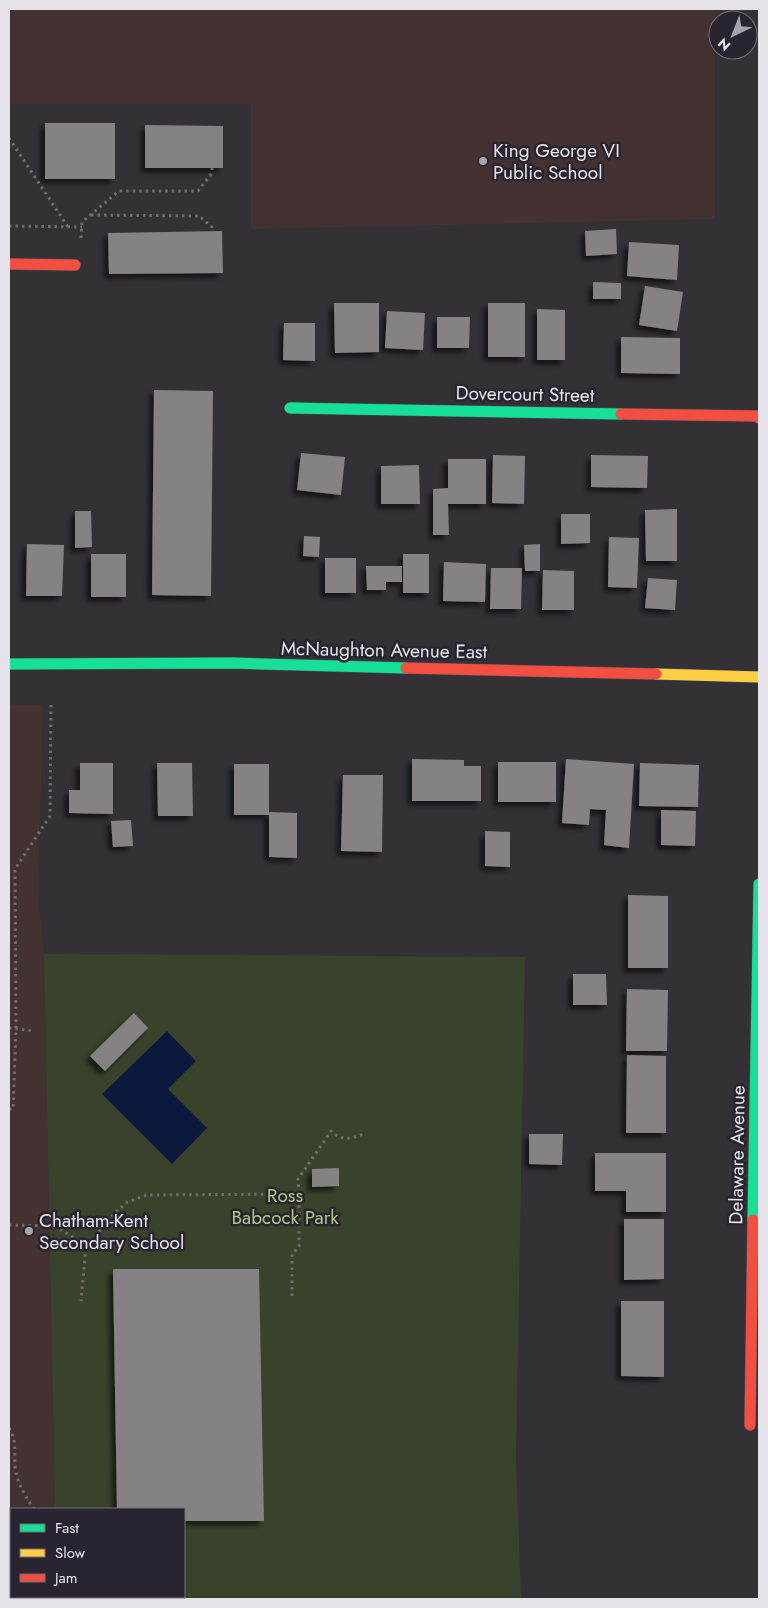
<svg xmlns="http://www.w3.org/2000/svg" width="768" height="1608" font-family="Jost,sans-serif">
	<defs>
		<filter id="shadow"><feDropShadow dx="-4.5" dy="4.5" stdDeviation="2.5" flood-color="#0009"/></filter>
	</defs>
	<rect width="100%" height="100%" fill="#333136"/>
	<path fill="#433231" d="M9 9H715V219L251 229V104H9Z
		M9 705H43L38 892 44 954 55 1509H11V1597H57V1599H9Z"/>
	<path fill="#39432c" d="M44 954 525 957 516 1455 521 1599H57V1597H184V1509H55Z"/>
	<path fill="#0c193c" d="M167 1031 196 1061 168 1089 207 1128 172 1164 102 1094Z"/>
	<path fill="#868183" filter="url(#shadow)" d="M45 123H115V179H45Z
		M145 125 223 126V168H145Z
		M616 229 617 254 586 256 585 231Z
		M222 231 223 273 109 274 108 233Z
		M629 242 679 245 677 280 627 276Z
		M593 282 621 283V299H593Z
		M645 286 683 292 677 331 639 325Z
		M334 303H379V352L335 353Z
		M488 303H525V357H488Z
		M537 309 565 310V360H537Z
		M387 311 425 313 423 350 385 348Z
		M437 317H470L469 348H437Z
		M284 323H315V361L283 360Z
		M621 337 680 338V374L621 373Z
		M154 390 213 391 211 596 152 595Z
		M301 453 345 457 341 495 297 490Z
		M493 455 525 456 524 504 492 503Z
		M591 455 648 456 647 488 591 487Z
		M448 459H486V504H448L449 535H433V489L448 488Z
		M419 465 420 504H381V466Z
		M677 509V561H646L645 510Z
		M75 511H91L92 547 75 548Z
		M561 514H590V543L561 544Z
		M304 536 320 537 319 557 303 556Z
		M609 537 639 538 637 588 608 587Z
		M27 544 64 545 62 596H26Z
		M540 544V571H525L524 545Z
		M91 554H126V597H91Z
		M403 554H429V593H403Z
		M325 558H356V593H325Z
		M444 562 486 564 485 602 443 601Z
		M366 566H402V582H386V590H367Z
		M491 568H522L521 609H490Z
		M543 570 574 571V610H542Z
		M648 578 677 580 675 610 645 608Z
		M412 759 464 760V766H481V801H412Z
		M566 759 634 764 629 848 604 845 606 810 590 809 589 825 562 823Z
		M498 762H556V802H498Z
		M80 763H113V814L69 813V790H80Z
		M157 763H192L193 816H158Z
		M640 763 699 765 698 807 639 806Z
		M234 764H269V815H234Z
		M343 775H383L382 852 341 851Z
		M661 810 696 811 695 846 661 845Z
		M269 812 297 813V858L269 857Z
		M131 820 133 846 113 847 111 821Z
		M485 831 510 832V867L485 866Z
		M628 895 668 896V968H628Z
		M573 974H606L607 1005H573Z
		M627 989 668 990 667 1051H626Z
		M134 1013 148 1028 105 1071 90 1056Z
		M627 1055 666 1056V1133H626Z
		M529 1134H563L562 1165 529 1164Z
		M595 1153H666V1212H626V1191H595Z
		M339 1168V1186L312 1187V1169Z
		M624 1219H664V1279L624 1280Z
		M113 1269H259L264 1521H184V1509H117Z
		M621 1301H664V1377L621 1376Z"/>
	<g fill="none" stroke-linecap="round" stroke-linejoin="round">
		<g stroke="#4f4e52" stroke-width="12">
			<path id="fast" d="M290 408 621 414
				M9 664 232 663 406 668
				M753 1220 759 884"/>
		</g>
		<g stroke="#4f4e52" stroke-width="12">
			<path id="slow" d="M656 674 759 677"/>
		</g>
		<g stroke="#4f4e52" stroke-width="12">
			<path id="jam" d="M9 264 75 265
				M621 414 759 416V418
				M406 668 656 674
				M750 1425 753 1220"/>
		</g>
		<path stroke="#706e70" stroke-width="3" stroke-dasharray="2.5 4" stroke-linecap="butt" d="M9 138 68 227
			M91 215 199 216 212 227 211 232
			M9 226 82 227
			M81 238 82 222 119 191H198L212 173V168
			M9 1028 34 1031
			M9 1109H13L16 1029 15 869 50 816 51 701
			M9 1225 55 1226 73 1237 86 1246 81 1301
			M86 1246 117 1211 126 1203 146 1195 299 1194 298 1179 331 1131C340 1141 352 1139 363 1134
			M292 1296V1254L299 1246V1194
			M9 1428C17 1441 14 1452 15 1466 17 1483 25 1496 34 1509
			M44 1599V1597"/>
		<use href="#fast" stroke="#16e098" stroke-width="11"/>
		<use href="#slow" stroke="#ffcf43" stroke-width="11"/>
		<use href="#jam" stroke="#f24e42" stroke-width="11"/>
	</g>
	<g fill="#a7a4aa" stroke="#29242f" stroke-width="2">
		<circle cx="483" cy="161" r="5"/>
		<circle cx="29" cy="1231" r="5"/>
	</g>
	<g text-anchor="middle" dominant-baseline="central" stroke-width="5" stroke-linejoin="round" paint-order="stroke">
		<g font-size="19" fill="#e5e2e9" stroke="#29242f" text-anchor="start">
			<text x="493" y="150">King George VI<tspan x="493" dy="22">Public School</tspan></text>
			<text x="39" y="1220">Chatham-Kent<tspan x="39" dy="22">Secondary School</tspan></text>
		</g>
		<g font-size="19" fill="#e5e2e9" stroke="#29242f">
			<text transform="translate(525 394) rotate(1)">Dovercourt Street</text>
			<text transform="translate(384 650) rotate(1)">McNaughton Avenue East</text>
			<text transform="translate(737 1155) rotate(-89)">Delaware Avenue</text>
		</g>
		<g font-size="19" fill="#aacb81" stroke="#29242f">
			<text x="285" y="1195">Ross<tspan x="285" dy="22">Babcock Park</tspan></text>
		</g>
	</g>
	<rect width="768" height="1608" fill="none" stroke="#e5e2e9" stroke-width="20"/>
	<rect x="10" y="1508" width="175" height="90" fill="#29242f" stroke="#747079"/>
	<rect x="20" y="1524" width="25" height="8" fill="#16e098" stroke="#747079"/>
	<text x="55" y="1533" font-size="15" fill="#e5e2e9">Fast</text>
	<rect x="20" y="1549" width="25" height="8" fill="#ffcf43" stroke="#747079"/>
	<text x="55" y="1558" font-size="15" fill="#e5e2e9">Slow</text>
	<rect x="20" y="1574" width="25" height="8" fill="#f24e42" stroke="#747079"/>
	<text x="55" y="1583" font-size="15" fill="#e5e2e9">Jam</text>
	<g transform="translate(733 35) rotate(223)"><circle r="24" fill="#29242f" stroke="#747079"/>
	<path d="M0-4L9 19L0 12L-9 19Z" fill="#a7a4aa"/>
	<text y="-8" font-size="14" font-weight="bold" text-anchor="middle" fill="#e5e2e9">N</text>
	</g>
</svg>
